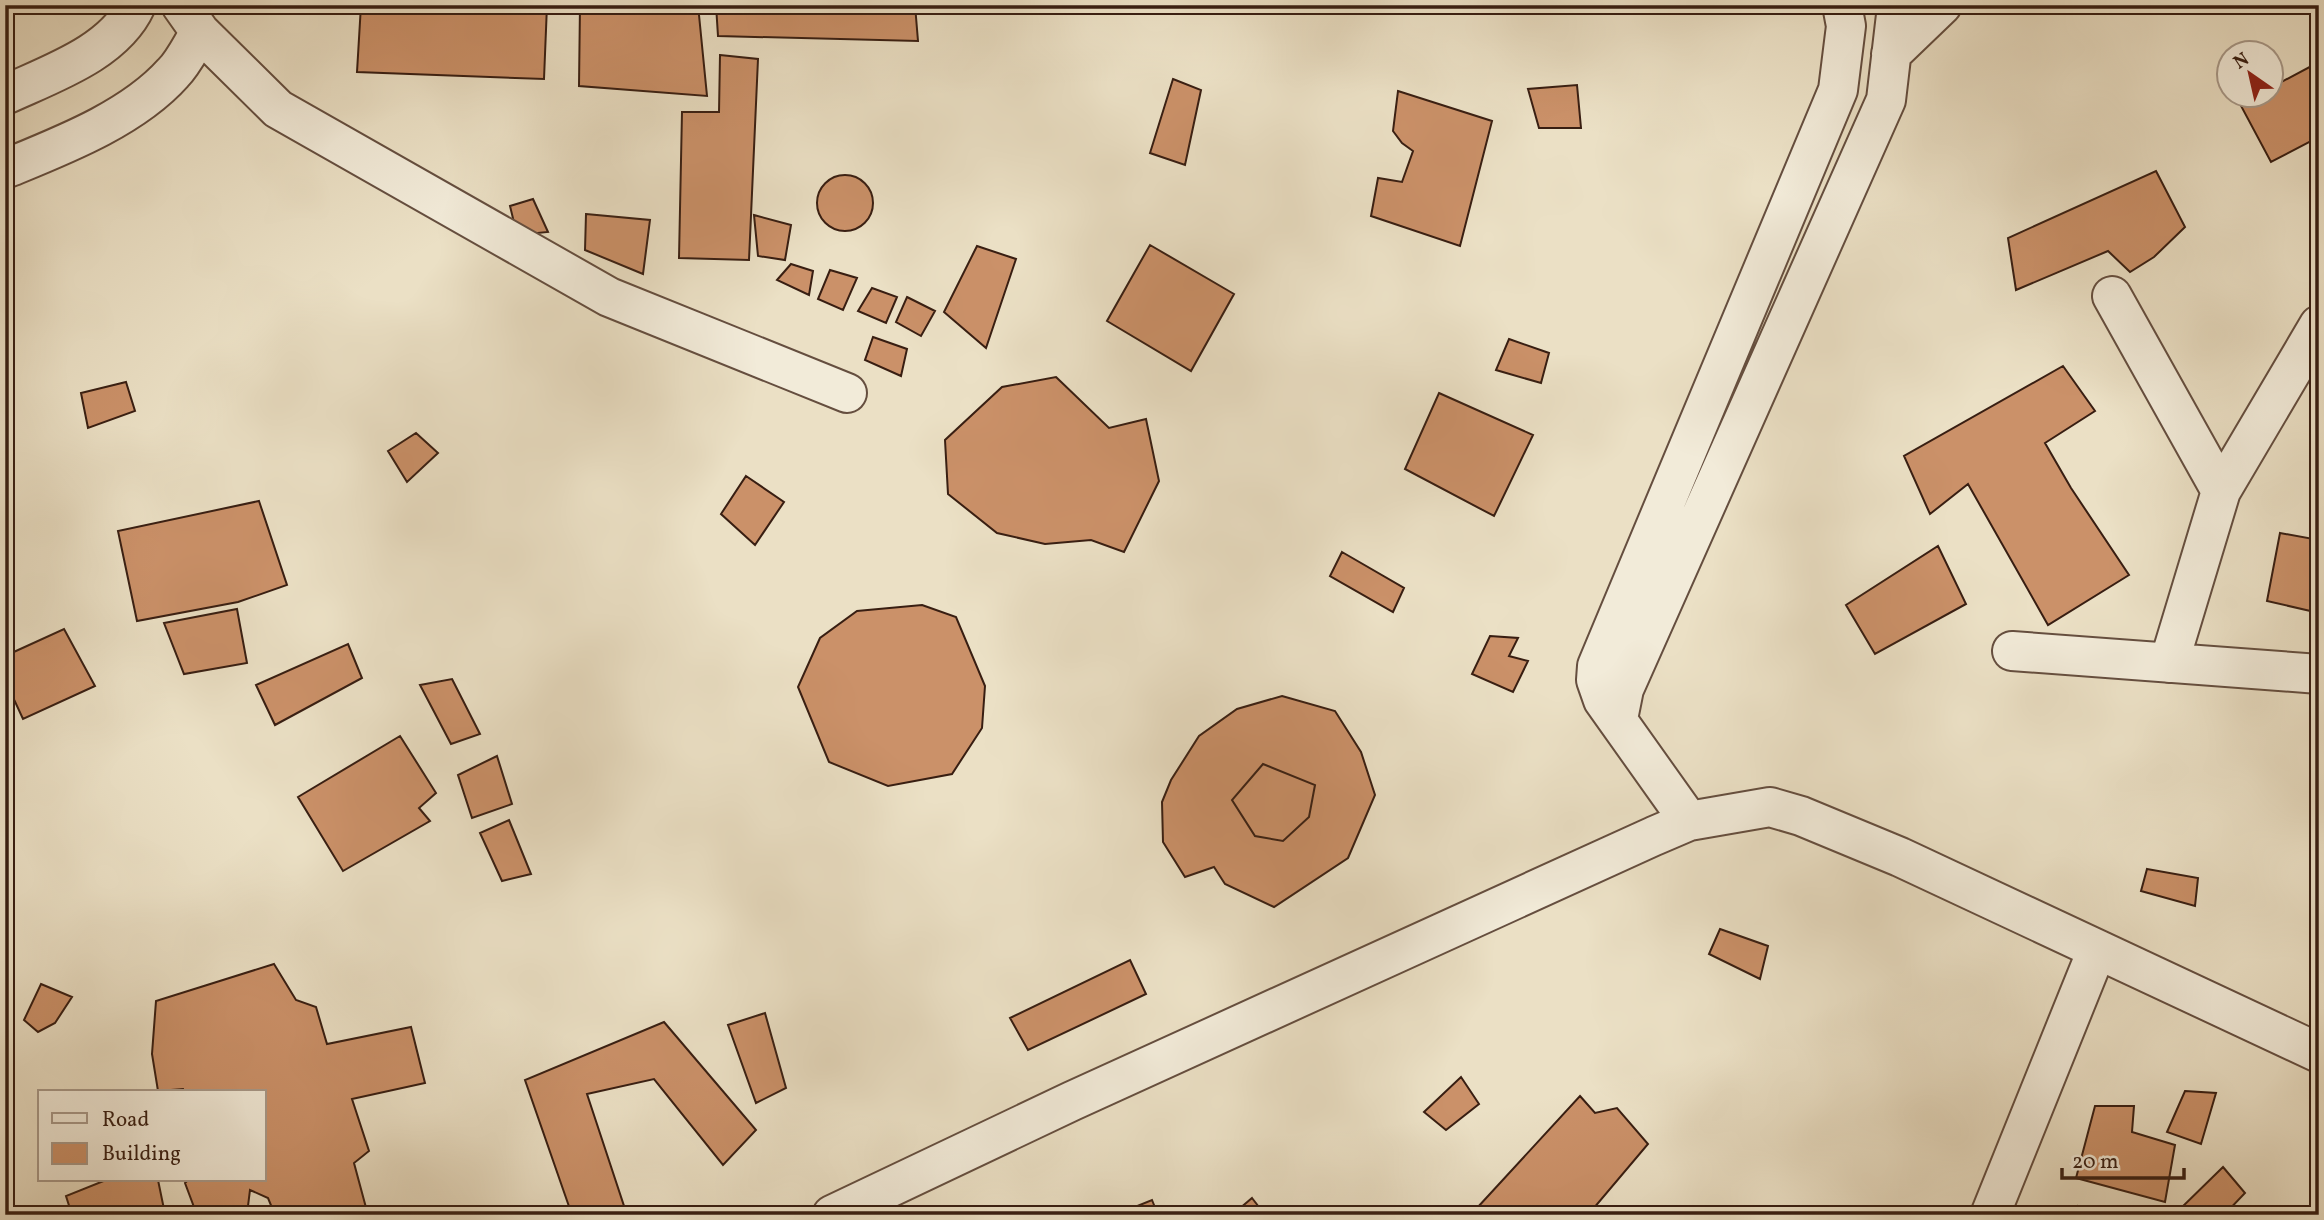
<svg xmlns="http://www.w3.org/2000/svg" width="2324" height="1220" font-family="Vollkorn,serif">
	<rect width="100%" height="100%" fill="#ebe0c5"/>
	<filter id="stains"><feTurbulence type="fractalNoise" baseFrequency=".00286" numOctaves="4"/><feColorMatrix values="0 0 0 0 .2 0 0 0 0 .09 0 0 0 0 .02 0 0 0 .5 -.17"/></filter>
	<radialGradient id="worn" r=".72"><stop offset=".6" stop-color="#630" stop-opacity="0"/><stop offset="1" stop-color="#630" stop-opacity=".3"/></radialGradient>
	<path fill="#cb9169" stroke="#381e12" stroke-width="2" d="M361 5H547L544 79 357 72Z
		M580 5H698L707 96 579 86Z
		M716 5H915L918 41 718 36Z
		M720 55 758 59 749 260 679 258 682 112H719Z
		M2319 62V137L2271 162 2240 104 2257 94H2272V87Z
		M1173 79 1201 90 1185 165 1150 153Z
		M1577 85 1581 128H1539L1528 89Z
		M1398 91 1492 121 1460 246 1371 216 1378 178 1402 182 1413 151 1402 143 1393 131Z
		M2156 171 2185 227 2154 257 2130 272 2108 251 2016 290 2008 238Z
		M817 203a28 28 0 1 1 56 0a28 28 0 1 1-56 0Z
		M533 199 548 232 517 235 510 206Z
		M586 214 650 220 643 274 585 250Z
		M754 215 791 225 785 260 758 256Z
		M1150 245 1234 294 1191 371 1107 321Z
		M977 246 1016 259 986 348 944 312Z
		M791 264 813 271 809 295 777 280Z
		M830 270 857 278 843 310 818 299Z
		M872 288 897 297 886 323 858 311Z
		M907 297 935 311 921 336 896 322Z
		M873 337 907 349 901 376 865 360Z
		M1509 339 1549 353 1541 383 1496 370Z
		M2063 366 2095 411 2045 443 2071 488 2129 575 2048 625 1968 484 1930 514 1904 456Z
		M1056 377 1109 428 1146 419 1159 481 1124 552 1091 540 1045 544 997 533 948 494 945 440 1002 387Z
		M126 382 135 411 88 428 81 393Z
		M1439 393 1533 435 1494 516 1405 469Z
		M416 433 438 453 407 482 388 451Z
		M746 476 784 502 755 545 721 514Z
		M259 501 287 585 238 602 137 621 118 531Z
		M2280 533 2319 540V613L2267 601Z
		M1938 546 1966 604 1875 654 1846 605Z
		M1342 552 1404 588 1393 612 1330 576Z
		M922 605 956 617 985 686 982 728 952 774 888 786 829 762 798 687 820 638 857 611Z
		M237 609 247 663 184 674 164 623Z
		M64 629 95 686 23 719 5 680V656Z
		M1490 636 1518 638 1509 656 1528 661 1513 692 1472 674Z
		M348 644 362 678 275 725 256 685Z
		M452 679 480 734 451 744 420 685Z
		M1282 696 1335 711 1361 752 1375 795 1348 858 1274 907 1225 884 1214 867 1185 877 1163 842 1162 802 1171 780 1199 736 1237 709Z
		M400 736 436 793 419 808 430 821 343 871 298 797Z
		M497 756 512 804 472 818 458 775Z
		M1263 764 1315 785 1309 817 1283 841 1255 836 1232 800Z
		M509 820 531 874 502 881 480 833Z
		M2147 869 2198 878 2195 906 2141 891Z
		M1720 929 1768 946 1760 979 1709 954Z
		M1130 960 1146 994 1028 1050 1010 1018Z
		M274 964 296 1000 316 1007 327 1044 411 1027 425 1083 352 1099 369 1151 354 1163 368 1215H275L268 1198 250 1190 248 1206 253 1215H197L185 1183 188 1180H264V1092H184L183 1089 158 1091 152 1054 156 1001Z
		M41 984 72 997 55 1023 38 1032 24 1020Z
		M765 1013 786 1088 756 1103 728 1025Z
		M664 1022 756 1130 723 1165 654 1079 587 1094 625 1209 608 1215H572L525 1080Z
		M1461 1077 1479 1104 1446 1130 1424 1112Z
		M2185 1091 2216 1093 2201 1144 2167 1132Z
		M1580 1096 1595 1113 1617 1108 1648 1144 1588 1215H1485L1477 1208Z
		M2095 1106H2134L2132 1132 2175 1145 2165 1202 2076 1178Z
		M2223 1167 2245 1193 2224 1215H2182L2178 1211Z
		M106 1180H158L165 1214 72 1215 66 1196Z
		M1252 1198 1265 1215H1232Z
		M1152 1200 1158 1215H1115Z
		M2078 1206 2105 1215H2074Z"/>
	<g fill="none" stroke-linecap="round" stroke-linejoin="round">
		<g stroke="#654e3f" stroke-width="42">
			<path id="minor" d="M181 5 200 32 278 109 609 297 847 393
				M1891 54 1942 5
				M5 95C50 74 114 53 136 5
				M5 169C61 146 132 119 173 73 184 62 191 46 200 32
				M2112 296 2221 491
				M2012 651 2319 674
				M2169 663 2221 491 2319 325
				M1618 719 1624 689 1886 100 1896 15 1895 5
				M1689 821 1603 700 1596 680 1597 666 1838 90 1846 26 1842 5
				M832 1215 1072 1101 1654 836 1689 821 1770 807 1801 816 1900 857 2319 1053
				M1990 1215 2097 950"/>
		</g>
		<use href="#minor" stroke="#f2ebd9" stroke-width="38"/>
	</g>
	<rect width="2324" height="1220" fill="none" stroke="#ebe0c5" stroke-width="28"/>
	<rect x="7" y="7" width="2310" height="1206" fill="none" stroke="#381e12" stroke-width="3.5"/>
	<rect x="14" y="14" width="2296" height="1192" fill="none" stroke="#381e12" stroke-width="2"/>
	<rect x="38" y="1090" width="228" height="91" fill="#f2ebd9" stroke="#a89989" stroke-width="2"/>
	<rect x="52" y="1113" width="35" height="10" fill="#f2ebd9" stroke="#a89989" stroke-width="2"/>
	<text x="102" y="1126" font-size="21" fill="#381e12">Road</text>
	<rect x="52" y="1143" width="35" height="21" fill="#cb9169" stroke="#a89989" stroke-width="2"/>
	<text x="102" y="1160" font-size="21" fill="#381e12">Building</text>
	<g transform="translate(2250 74) rotate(326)"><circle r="33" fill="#f2ebd9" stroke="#a89989" stroke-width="2"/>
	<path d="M0-5L12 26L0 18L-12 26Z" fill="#8f2418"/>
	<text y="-10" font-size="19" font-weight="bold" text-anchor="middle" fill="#381e12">N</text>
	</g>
	<path d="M2062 1168v10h122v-10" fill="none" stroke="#381e12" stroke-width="3.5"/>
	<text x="2072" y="1168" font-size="21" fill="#381e12" stroke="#f2ebd9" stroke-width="5" paint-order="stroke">20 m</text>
	<rect width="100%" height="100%" filter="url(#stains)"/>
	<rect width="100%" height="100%" fill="url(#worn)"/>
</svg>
